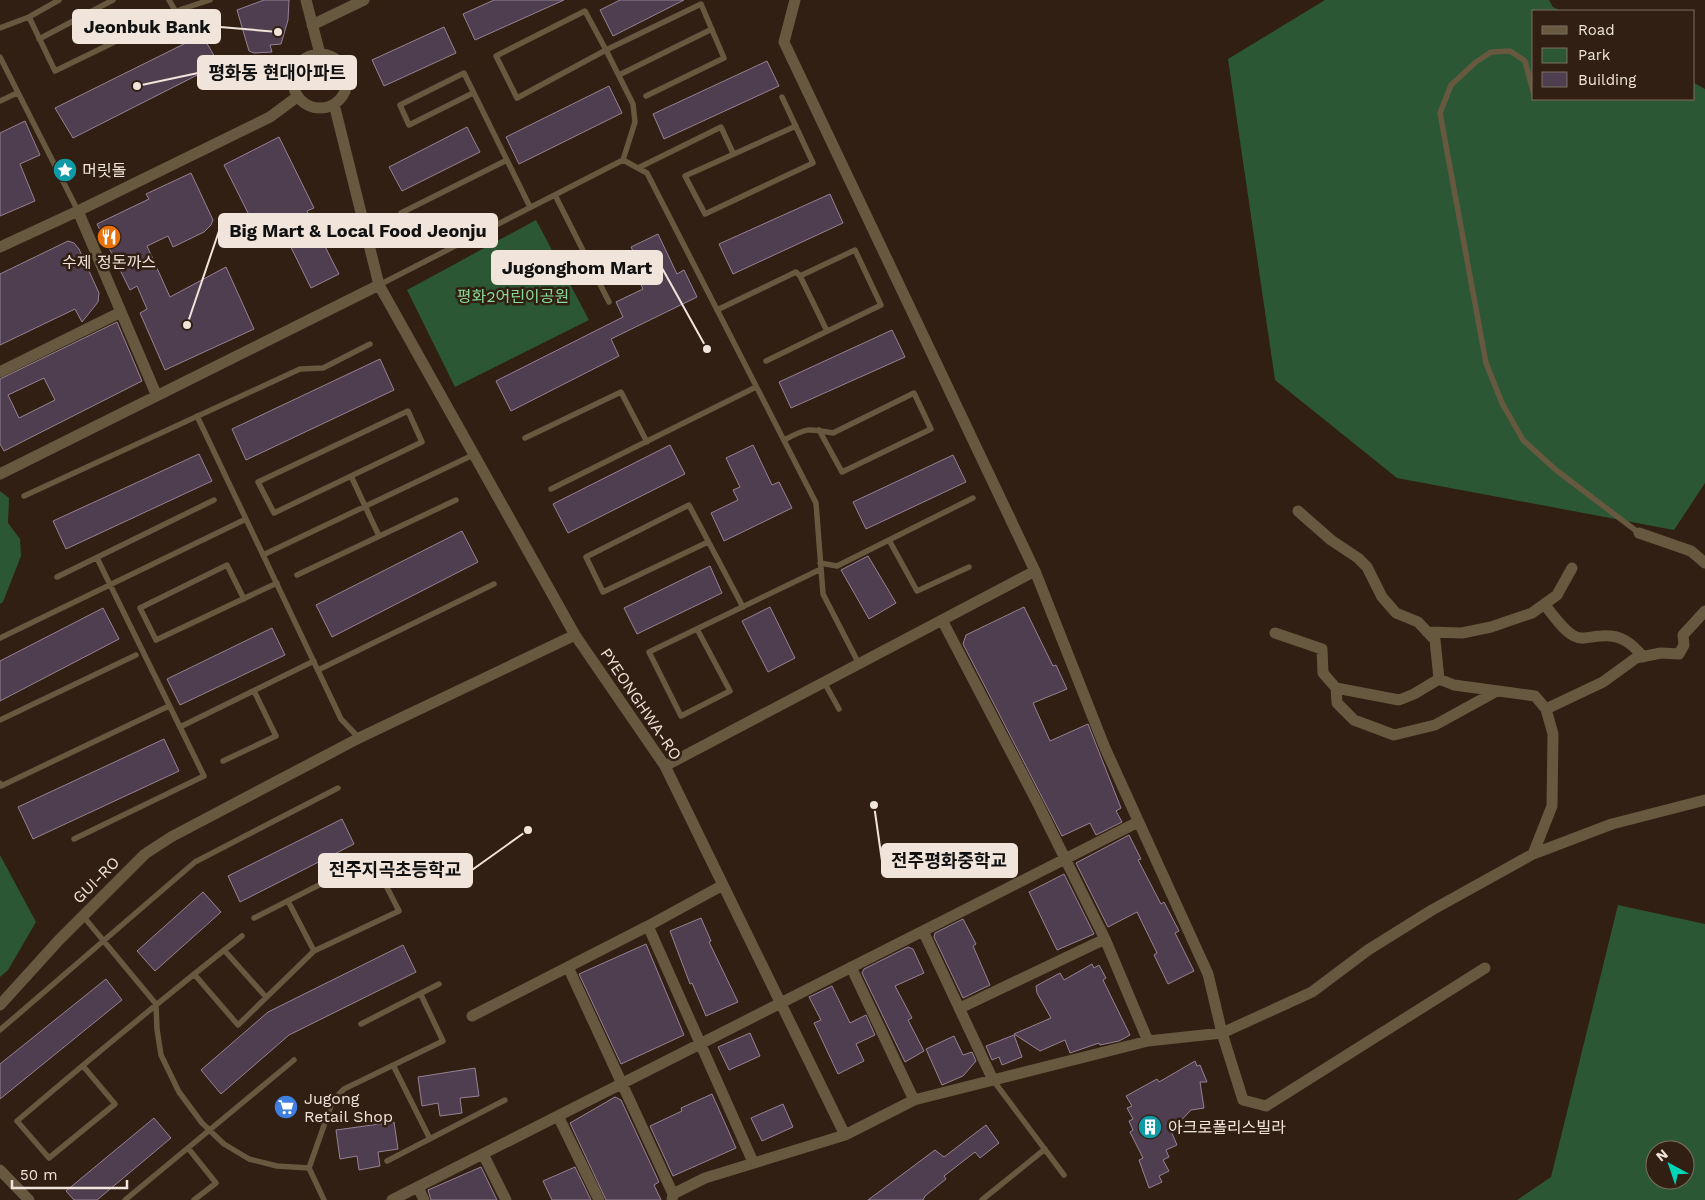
<svg xmlns="http://www.w3.org/2000/svg" width="1705" height="1200" font-family="'Work Sans','Noto Sans KR',sans-serif">
	<rect width="100%" height="100%" fill="#301f12"/>
	<path fill="#2c5735" fill-rule="evenodd" d="M1325 0H1549L1553 7 1561 11H1534V99H1694V83L1705 89V483L1674 530 1397 478 1275 380 1228 59Z
		M536 220 589 320 455 387 407 290Z
		M0 491 9 498 8 523 20 539 21 556 3 602 0 604Z
		M0 855 36 922 8 970 0 977Z
		M1618 905 1705 924V1200H1517L1551 1177ZM1655 1150H1685V1180H1655Z"/>
	<path fill="#4f3e4f" stroke="#968295" fill-rule="evenodd" d="M264 0H289L288 20 281 44 270 45 272 52 254 53 249 51 237 10Z
		M494 0H564L475 40 463 14Z
		M620 0H684L613 36 600 10Z
		M444 27 456 53 384 86 372 60Z
		M202 35 219 64 73 138 55 108Z
		M767 61 779 86 664 139 653 114Z
		M609 86 622 113 519 164 506 137Z
		M25 121 40 155 20 164 35 201 0 216V133Z
		M467 127 480 152 402 191 389 167Z
		M279 137 314 208 307 211 339 274 311 288 280 225 259 235 224 165Z
		M191 173 213 220 211 225 204 232 173 247 168 236 147 246 170 297 226 267 254 329 165 370 140 313 147 309 137 286 130 290 97 224 149 199 146 194Z
		M830 194 843 223 733 274 719 244Z
		M658 234 677 274 684 270 697 297 611 339 619 356 511 411 496 381 623 317 616 302 643 289 638 278 645 275 631 247Z
		M68 241 74 243 79 249 99 293 98 302 82 322 75 309 0 345V274Z
		M117 322 142 381 4 451 0 444V379ZM44 378 55 400 19 418 8 395Z
		M892 330 905 357 791 408 779 382Z
		M380 359 394 390 246 460 232 429Z
		M670 445 685 474 568 533 553 504Z
		M753 445 772 485 779 482 792 508 724 541 711 513 738 500 733 490 740 487 726 458Z
		M199 454 212 481 66 549 53 521Z
		M953 455 966 482 866 529 853 502Z
		M462 531 478 562 332 637 316 605Z
		M868 556 896 603 869 619 841 570Z
		M710 566 722 593 637 634 624 608Z
		M770 607 795 658 768 672 742 621Z
		M1024 607 1053 666 1056 665 1067 689 1033 703 1050 741 1088 724 1121 808 1116 811 1122 822 1096 835 1090 823 1062 836 963 644 966 635Z
		M103 608 119 639 0 701V661Z
		M272 628 285 655 180 705 167 679Z
		M164 739 179 771 33 839 18 807Z
		M342 819 354 844 240 902 228 876Z
		M1129 835 1141 859 1138 860 1161 904 1164 902 1179 931 1175 933 1194 971 1168 984 1154 955 1157 953 1137 912 1108 927 1076 863Z
		M1064 874 1094 934 1057 950 1029 892Z
		M203 892 221 912 155 971 137 951Z
		M701 918 711 941 709 942 738 1002 706 1016 692 983 690 984 670 931Z
		M963 919 976 944 973 946 990 985 963 998 934 937 935 933Z
		M646 944 684 1035 621 1064 579 974Z
		M403 945 416 972 289 1035 221 1094 201 1070 268 1012Z
		M908 947 913 949 924 973 895 986 912 1018 908 1020 924 1051 905 1062 862 973 864 969Z
		M1092 964 1094 968 1099 965 1106 978 1103 980 1130 1035 1119 1041 1100 1045 1099 1043 1070 1053 1065 1040 1040 1051 1014 1034 1051 1018 1037 993 1036 986 1060 973 1064 980Z
		M106 979 122 1000 0 1099V1064Z
		M832 986 850 1023 866 1015 875 1035 856 1044 864 1061 838 1074 814 1023 821 1020 809 997Z
		M750 1033 760 1056 729 1070 718 1047Z
		M1014 1035 1022 1057 1002 1065 999 1057 992 1060 986 1046Z
		M954 1036 963 1055 972 1052 976 1061 963 1076 942 1085 926 1049Z
		M1195 1061 1197 1066 1200 1065 1207 1082H1200L1204 1108 1191 1110 1171 1131 1177 1145 1166 1150 1169 1157 1163 1160 1169 1171 1159 1176 1162 1182 1149 1188 1139 1160 1143 1158 1130 1132 1133 1130 1129 1121 1133 1119 1127 1108 1132 1106 1126 1096 1157 1079 1159 1082Z
		M475 1068 479 1096 460 1098 462 1113 440 1116 438 1103 422 1106 418 1077Z
		M712 1094 736 1148 673 1176 650 1126 682 1111 681 1108Z
		M615 1097 621 1100 659 1182 654 1185 661 1200H606L570 1123Z
		M783 1104 793 1127 762 1141 751 1118Z
		M154 1118 171 1138 97 1200H74L66 1191Z
		M394 1122 398 1149 378 1152 380 1166 359 1170 357 1156 340 1159 336 1130Z
		M986 1125 999 1143 980 1158 975 1152 944 1176 946 1179 925 1196 923 1200H868L935 1150 944 1157Z
		M481 1167 497 1200H431L428 1190Z
		M575 1167 591 1200H552L543 1181Z"/>
	<g fill="none" stroke-linecap="round" stroke-linejoin="round">
		<path stroke="#665940" stroke-width="5.5" d="M169 0 176 12
			M585 11 606 50 517 98 496 56Z
			M29 17 55 71 182 9 210 0
			M0 28 29 17 59 0
			M39 39 113 0
			M0 57 78 211
			M619 75 712 29
			M473 93 409 125 400 105 464 73C486 118 508 163 530 207
			M1534 95 1525 61 1510 51 1491 52 1476 62 1451 85 1440 113 1486 363 1502 403 1523 440 1556 470 1639 533
			M782 97 813 163 705 214 685 176 796 126
			M0 101 17 93
			M623 160 635 122 633 104 606 50 701 4 724 58 646 96
			M638 168 721 127 733 153
			M555 195 609 302
			M401 213 507 160
			M800 276 827 331
			M379 285 623 160 647 173 816 503 823 594 859 664
			M717 310 796 272 800 276 855 250 881 305 766 361
			M408 411 422 442 274 513 258 482Z
			M197 416 341 719 359 738
			M525 438 621 392 647 442
			M784 440C807 428 807 428 833 433L914 393 931 429 842 472 819 430
			M351 476 379 536
			M551 489 756 387
			M24 496 300 369 323 368 370 344
			M889 540 917 591 969 567
			M708 542 603 592 586 557 689 505 743 607
			M263 555 473 455
			M820 563 837 566 973 498
			M297 575 456 500
			M57 577 214 500
			M244 599 227 565 140 608 156 640 277 583
			M697 629 730 691 681 716 649 652C706 624 764 597 821 569
			M0 638 246 519
			M318 670 494 584
			M824 682 839 709
			M0 720 136 655
			M180 727 314 661
			M223 761 276 736 254 691
			M0 783 1 786 169 706
			M74 839 204 776 97 558
			M288 901 314 951
			M83 916 156 1004 157 1029 161 1055 179 1092 202 1123 224 1144 249 1159 277 1166 309 1168 324 1200
			M224 950 266 997
			M194 974 238 1025 314 951 399 911 372 858 254 918
			M361 1024 439 984
			M0 1030 195 862 338 788
			M393 1065 430 1139
			M83 1066 115 1104 49 1158 17 1121C91 1058 166 996 242 936
			M993 1080 1064 1175
			M188 1148 216 1183 194 1200
			M387 1161 505 1100
			M309 1168 333 1100 344 1089 443 1041 421 995
			M125 1200 294 1060
			M982 1200 1045 1149"/>
		<path stroke="#665940" stroke-width="11" d="M306 0 320 54
			M795 0 784 42 1035 571 1105 748 1208 974 1222 1033 1243 1100 1266 1106 1485 968
			M312 25 364 0
			M293 81a27 27 0 1 1 54 0a27 27 0 1 1-54 0Z
			M334 104 379 285 575 635 665 766 845 1135
			M78 211 156 394
			M0 247 78 211 270 117 297 97
			M0 372 121 312
			M0 474 379 285
			M1639 533 1691 551 1705 563
			M1545 605C1553 615 1563 630 1574 636 1583 641 1591 636 1601 636 1620 634 1632 643 1643 657
			M942 620 1036 800 1105 939 1148 1041
			M1427 632 1462 633 1491 627 1532 613 1557 595 1572 568
			M1275 633 1322 649 1323 673 1336 688 1337 703 1354 720 1394 735 1435 725 1497 691
			M1336 688 1399 700 1414 694 1439 679
			M1546 709 1603 682 1636 658 1661 653 1679 654 1684 645 1683 635 1705 611
			M665 766 1035 571
			M1533 854 1612 824 1705 800
			M648 926 753 1162
			M923 931 993 1080
			M568 967 673 1194
			M851 967 914 1100
			M0 1005 59 940 145 854 171 837 359 738 575 635
			M960 1008 1105 939
			M472 1016 648 926 723 885
			M558 1116 599 1200
			M483 1154 506 1200
			M0 1170 29 1200
			M418 1187 424 1200
			M392 1200 1138 822
			M672 1200 673 1194 705 1178 845 1135 914 1100 1148 1041 1222 1033 1312 992 1368 950 1432 910 1533 854 1552 806 1553 734 1546 709 1535 696 1454 685 1439 679 1435 640 1418 622 1396 613 1382 597 1367 567 1358 558 1331 540 1298 511"/>
	</g>
	<defs>
		<g id="sight-disc" transform="scale(1.25)"><circle r="9.5" fill="#0f9aa8" stroke="#301f12"/><path d="M0-6L1.8-2.2L6-1.7L2.9 1.2L3.7 5.4L0 3.3L-3.7 5.4L-2.9 1.2L-6-1.7L-1.8-2.2Z" fill="#fff"/></g>
		<g id="restaurant-disc" transform="scale(1.25)"><circle r="9.5" fill="#e8710a" stroke="#301f12"/><path d="M-5-6h1v4h1v-4h1v4h1v-4h1v5L-1.5 .5V6h-2V.5L-5-1ZM5-6V6H3V1.5H1.5Q1.5-4 5-6Z" fill="#fff"/></g>
		<g id="supermarket-disc" transform="scale(1.25)"><circle r="9.5" fill="#3f7fe0" stroke="#301f12"/><path d="M-6-5.5h2.5l.6 2H6L4.5 2H-2.5L-4.4-4H-6ZM-1.5 3.2a1.3 1.3 0 1 0 .1 0ZM3 3.2a1.3 1.3 0 1 0 .1 0Z" fill="#fff"/></g>
		<g id="building-disc" transform="scale(1.25)"><circle r="9.5" fill="#0f9aa8" stroke="#301f12"/><path d="M-4-6H4V6H1V3H-1V6H-4ZM-2.5-4.3h1.7v1.8h-1.7ZM.8-4.3h1.7v1.8H.8ZM-2.5-1h1.7V.8h-1.7ZM.8-1h1.7V.8H.8Z" fill="#fff"/></g>
	</defs>
	<g fill-rule="evenodd">
		<use href="#sight-disc" x="65" y="170"/>
		<use href="#restaurant-disc" x="109" y="237"/>
		<use href="#supermarket-disc" x="286" y="1107"/>
		<use href="#building-disc" x="1150" y="1127"/>
	</g>
	<g text-anchor="middle" dominant-baseline="central" stroke-width="5" stroke-linejoin="round" paint-order="stroke">
		<g font-size="16" fill="#f0e4db" stroke="#301f12" text-anchor="start">
			<text x="82" y="170">머릿돌</text>
			<text x="109" y="262" text-anchor="middle">수제 정돈까스</text>
			<text x="304" y="1098">Jugong<tspan x="304" dy="18">Retail Shop</tspan></text>
			<text x="1168" y="1127">아크로폴리스빌라</text>
		</g>
		<g font-size="16" fill="#89da98" stroke="#301f12">
			<text x="513" y="296">평화2어린이공원</text>
		</g>
		<g font-size="16" fill="#f0e4db" stroke="#301f12">
			<text transform="translate(641 704) rotate(56)">PYEONGHWA-RO</text>
			<text transform="translate(96 880) rotate(-45)">GUI-RO</text>
		</g>
	</g>
	<path fill="none" stroke="#f0e4db" stroke-width="2" d="M278 32L220 27M137 86L198 73M187 325L219 231M707 349L662 268M874 805L882 861M528 830L472 870"/>
	<g fill="#f0e4db" stroke="#301f12" stroke-width="2">
		<circle cx="278" cy="32" r="5"/>
		<circle cx="137" cy="86" r="5"/>
		<circle cx="187" cy="325" r="5"/>
		<circle cx="707" cy="349" r="5"/>
		<circle cx="874" cy="805" r="5"/>
		<circle cx="528" cy="830" r="5"/>
	</g>
	<g fill="#f0e4db" stroke="#f0e4db" stroke-width="2">
		<rect x="73" y="10" width="147" height="33" rx="5"/>
		<rect x="198" y="56" width="158" height="33" rx="5"/>
		<rect x="219" y="214" width="278" height="33" rx="5"/>
		<rect x="492" y="251" width="170" height="33" rx="5"/>
		<rect x="882" y="844" width="135" height="33" rx="5"/>
		<rect x="319" y="854" width="153" height="33" rx="5"/>
	</g>
	<g font-size="18" text-anchor="middle" font-weight="bold" fill="#111">
		<text x="147" y="33">Jeonbuk Bank</text>
		<text x="277" y="79">평화동 현대아파트</text>
		<text x="358" y="237">Big Mart &amp; Local Food Jeonju</text>
		<text x="577" y="274">Jugonghom Mart</text>
		<text x="949" y="867">전주평화중학교</text>
		<text x="395" y="876">전주지곡초등학교</text>
	</g>
	<rect x="1532" y="10" width="162" height="90" fill="#301f12" stroke="#7d6e62"/>
	<rect x="1542" y="26" width="25" height="8" fill="#665940" stroke="#7d6e62"/>
	<text x="1578" y="35" font-size="15" fill="#f0e4db">Road</text>
	<rect x="1542" y="48" width="25" height="15" fill="#2c5735" stroke="#7d6e62"/>
	<text x="1578" y="60" font-size="15" fill="#f0e4db">Park</text>
	<rect x="1542" y="72" width="25" height="15" fill="#4f3e4f" stroke="#7d6e62"/>
	<text x="1578" y="85" font-size="15" fill="#f0e4db">Building</text>
	<g transform="translate(1670 1165) rotate(320)"><circle r="24" fill="#301f12" stroke="#7d6e62"/>
	<path d="M0-4L9 19L0 12L-9 19Z" fill="#02d5b6"/>
	<text y="-8" font-size="14" font-weight="bold" text-anchor="middle" fill="#f0e4db">N</text>
	</g>
	<path d="M12 1180v8h115v-8" fill="none" stroke="#f0e4db" stroke-width="2.5"/>
	<text x="20" y="1180" font-size="15" fill="#f0e4db" stroke="#301f12" stroke-width="4" paint-order="stroke">50 m</text>
</svg>
